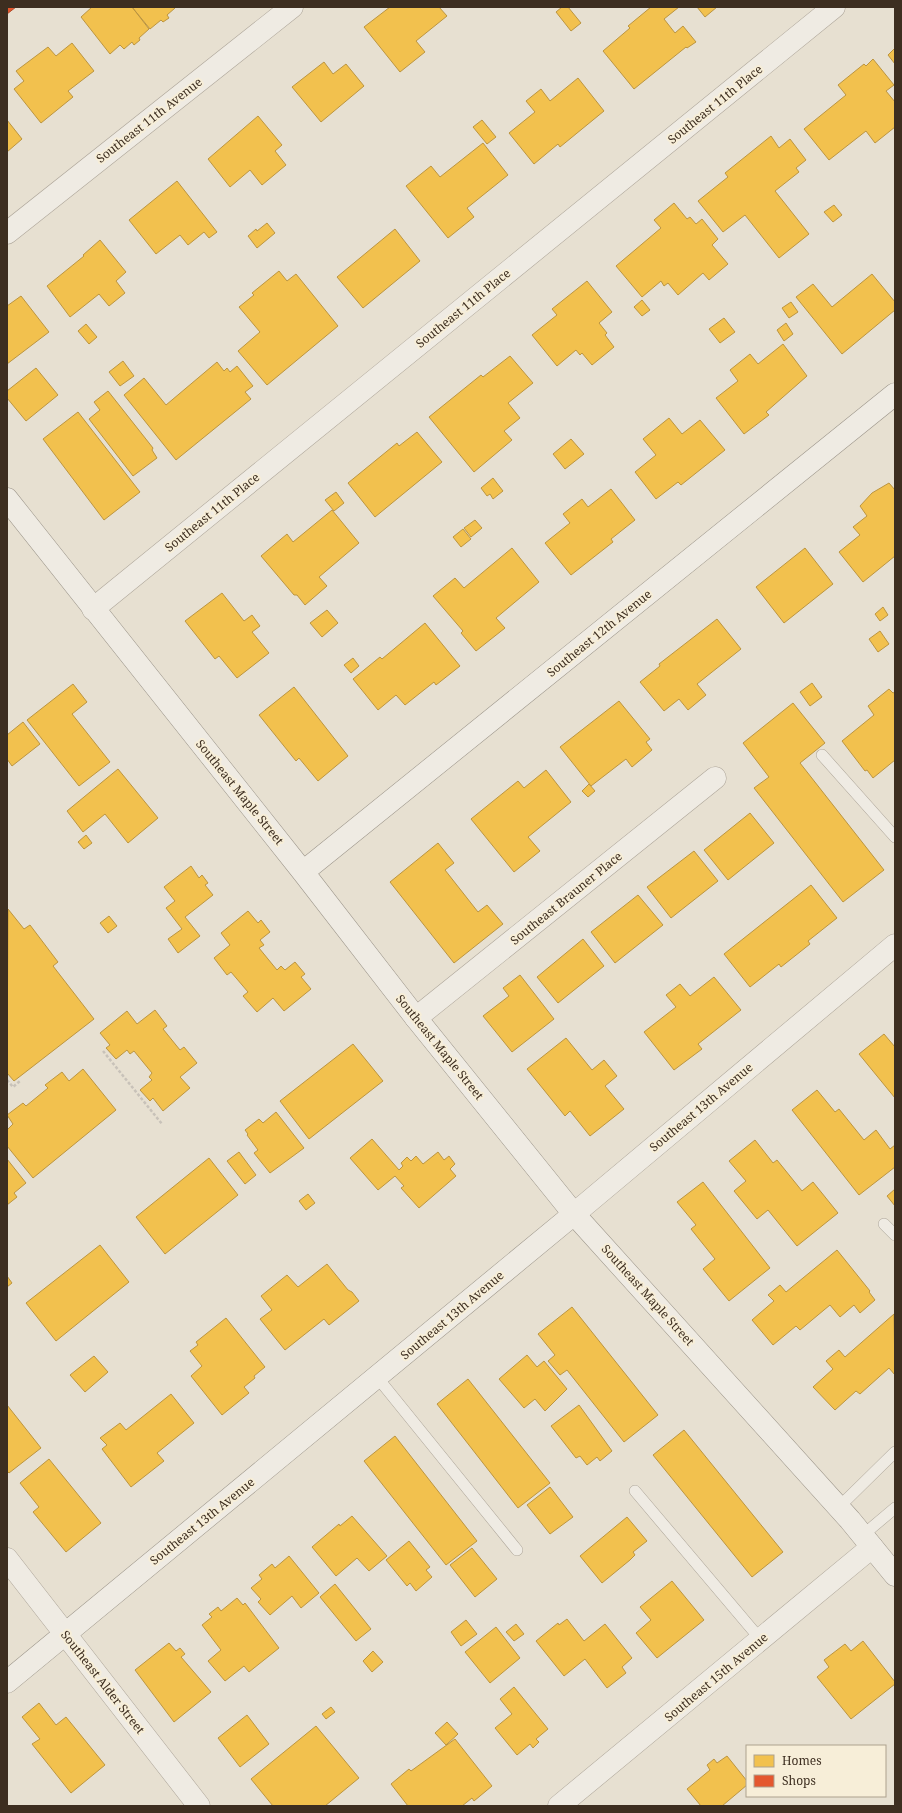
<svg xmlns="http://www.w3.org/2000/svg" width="902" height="1813" font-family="'Noto Serif',serif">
	<rect width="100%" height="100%" fill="#e7e0d1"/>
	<path fill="#f2c14e" stroke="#bc9540" d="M92 7H132L149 29 139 38 140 40 134 45 132 42 124 49 120 45 110 54 81 17Z
		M132 7H174L175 8 167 15 169 18 163 22 161 20 150 29Z
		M390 7H439L447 16 416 41 425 52 400 72 364 27Z
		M562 7H568L581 23 571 31 556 12Z
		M651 7H679L664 19 675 33 683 26 696 42 687 48 686 47 634 89 603 51 630 28 628 26Z
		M697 7H717L705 17Z
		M72 43 94 71 68 91 73 97 41 123 14 89 24 81 16 71 48 47 56 56Z
		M895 48V64L888 55Z
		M873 59 894 85 886 91 895 102V127L875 143 866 131 829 160 804 129 846 95 838 85 864 64 866 66Z
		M324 62 333 74 346 64 364 86 321 122 292 87Z
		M578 78 604 111 560 147 558 144 534 164 509 133 535 112 526 101 541 89 550 101Z
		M258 116 282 145 275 151 286 165 262 185 250 170 230 187 208 159Z
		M7 120 22 139 7 152Z
		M482 120 496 137 487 144 473 127Z
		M771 136 779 148 790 139 806 160 796 168 799 172 775 191 809 234 779 258 745 215 723 232 698 201 728 177 725 173Z
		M483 143 508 175 467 208 474 217 448 238 406 186 431 166 440 177Z
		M177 181 217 232 209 238 204 232 188 245 180 235 156 254 129 220Z
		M674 203 687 219 690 217 696 224 702 219 718 239 712 245 728 264 709 280 703 273 678 295 668 283 664 286 661 281 642 297 616 266 661 228 654 220Z
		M834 205 842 215 833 222 824 212Z
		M267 223 275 233 257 248 248 236 256 229 257 231Z
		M395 229 420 261 363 308 337 277Z
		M100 240 126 272 116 281 125 293 109 306 99 294 70 317 47 286 84 256 83 255Z
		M279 271 287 281 296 274 338 326 267 385 238 351 260 332 239 307 254 295 252 293Z
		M872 274 895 302V310L842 354 796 297 813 284 832 307Z
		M587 281 612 312 599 323 607 333 605 335 614 347 592 365 582 353 580 355 576 350 557 366 532 335 557 315 552 309Z
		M21 296 49 332 7 364V306Z
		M642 300 650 310 642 316 634 307Z
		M791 302 798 312 789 318 782 308Z
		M724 318 735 332 720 343 709 329Z
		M786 323 793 334 784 341 777 330Z
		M86 324 97 337 89 344 78 331Z
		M783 344 807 376 766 412 769 415 744 434 716 398 738 381 730 370 750 354 758 364Z
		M510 356 533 383 508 403 520 418 504 431 512 440 474 472 429 417 481 375 483 377Z
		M123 361 134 376 120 386 109 372Z
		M217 362 224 371 227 368 230 372 237 366 253 386 245 392 251 399 176 460 124 395 144 378 166 405Z
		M36 368 58 395 26 421 7 398V391Z
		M108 391 153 448 152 450 157 458 133 476 89 419 100 410 94 402Z
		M78 412 140 492 104 520 43 439Z
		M669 418 682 434 700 420 725 450 681 485 678 482 656 499 635 472 656 455 643 439Z
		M417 432 442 462 375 517 348 483 397 443 399 446Z
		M571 439 584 454 565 469 553 454Z
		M493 478 503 491 493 499 490 494 487 496 481 488Z
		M889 483 895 490V556L863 582 839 552 860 535 853 527 867 516 860 506 872 493Z
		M611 489 635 520 611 539 613 542 571 575 545 543 570 523 563 514 582 499 588 507Z
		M336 492 344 503 334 511 325 500Z
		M332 510 359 543 319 577 327 586 305 605 297 595H294L261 556 287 534 293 542Z
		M475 520 482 528 471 537 464 528Z
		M463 529 471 539 461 547 453 537Z
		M512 548 539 582 496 618 505 628 476 651 461 633 463 631 433 596 455 578 464 588Z
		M805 548 833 584 784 623 756 587Z
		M222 593 244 621 252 615 260 626 252 632 269 653 237 678 219 656 215 659 185 621Z
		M883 607 888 615 880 621 875 614Z
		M327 610 338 623 322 637 310 623Z
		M717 619 741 649 697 684 706 695 688 710 679 699 664 711 640 682 660 666 659 664Z
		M425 623 460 666 436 685 434 682 405 705 396 695 378 710 353 679 380 657 382 659Z
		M880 631 889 644 878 652 869 639Z
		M353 658 359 666 351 673 344 665Z
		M812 683 822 697 810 706 800 692Z
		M73 684 87 702 72 714 110 762 79 786 27 720Z
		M294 687 348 756 318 781 299 758 296 761 259 715Z
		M889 689 893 693 895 692V760L873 778 867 770 865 771 842 741 874 715 868 706Z
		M619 701 650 739 646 742 652 750 632 767 626 759 591 786 560 747Z
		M793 703 825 743 800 763 884 870 843 902 754 788 769 777 743 743Z
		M23 722 40 744 12 766 7 759V735Z
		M118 769 158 818 128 843 105 814 83 832 67 811Z
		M546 770 571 802 528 837 540 851 514 872 471 819 518 781 524 788Z
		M589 784 595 791 588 797 582 791Z
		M750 813 774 843 728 880 704 850Z
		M86 835 92 843 84 849 78 842Z
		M438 843 454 863 445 870 478 912 487 905 503 924 454 963 390 882Z
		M694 851 718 881 671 918 647 887Z
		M191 866 199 878 202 875 208 883 205 885 213 895 185 917 200 936 178 953 168 939 182 929 166 908 175 901 164 887Z
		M811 885 837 918 808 941 810 944 781 967 779 964 750 987 724 954Z
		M638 895 663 925 615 963 591 932Z
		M8 909 24 929 30 925 58 962 53 966 94 1019 14 1081 7 1073Z
		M248 911 258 923 261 920 270 932 260 940 264 945 259 948 277 970 281 966 285 970 295 962 305 974 301 977 311 989 284 1011 273 998 257 1012 243 996 248 992 231 972 227 975 214 958 230 945 221 933Z
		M109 916 117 926 108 933 100 923Z
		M583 939 604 966 558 1003 537 977Z
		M520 975 554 1019 512 1052 483 1016 509 996 503 988Z
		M714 977 741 1010 698 1044 702 1049 674 1070 644 1032 676 1007 666 995 680 984 690 996Z
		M155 1010 167 1026 163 1029 180 1050 184 1047 197 1063 180 1077 190 1088 163 1111 153 1098 150 1101 140 1090 152 1080 149 1077 152 1073 134 1051 130 1054 127 1050 116 1059 106 1048 110 1045 100 1033 127 1011 137 1024Z
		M884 1034 895 1047V1098L859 1054Z
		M566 1038 592 1070 604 1060 617 1076 605 1086 624 1109 590 1136 570 1111 565 1116 527 1069Z
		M353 1044 383 1081 309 1139 280 1101Z
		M83 1069 116 1110 33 1178 7 1146V1130L13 1124 7 1115 23 1103 26 1106 48 1088 45 1085 62 1072 69 1081Z
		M817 1090 835 1112 839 1109 864 1140 876 1130 890 1149 895 1145V1167L859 1195 792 1110Z
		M276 1112 304 1148 270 1173 254 1153 258 1150 247 1135 248 1134 245 1130 259 1119 263 1123Z
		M372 1139 399 1170 403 1166 401 1163 407 1157 411 1161 416 1156 423 1164 438 1152 444 1160 449 1156 455 1164 450 1169 456 1176 419 1208 401 1188 404 1186 395 1176 378 1190 350 1158Z
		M755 1140 773 1163 777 1160 802 1191 813 1182 838 1213 797 1246 768 1210 757 1219 734 1191 746 1181 729 1161Z
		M239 1152 256 1175 245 1184 227 1161Z
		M209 1158 238 1195 165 1254 136 1217Z
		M7 1159 26 1183 14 1193 17 1197 7 1205Z
		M703 1182 770 1268 729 1301 703 1269 715 1259 691 1229 696 1225 677 1202Z
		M895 1189V1206L887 1196Z
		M308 1194 315 1203 306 1210 299 1201Z
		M100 1245 129 1282 56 1341 26 1303Z
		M837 1250 870 1291 869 1292 875 1300 860 1313 854 1305 840 1317 830 1305 800 1330 796 1326 773 1345 752 1320 774 1301 768 1295 780 1285 786 1292Z
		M327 1264 348 1290 352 1292 359 1301 329 1325 324 1319 285 1350 260 1319 272 1310 261 1296 287 1275 298 1287Z
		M7 1276 12 1283 7 1287Z
		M572 1307 658 1415 624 1442 567 1370 560 1375 548 1361 555 1355 538 1334Z
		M894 1314 895 1375 889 1368 860 1394 856 1391 835 1410 813 1387 833 1369 826 1361 839 1350 845 1357Z
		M226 1318 265 1367 254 1376 255 1378 244 1387 249 1393 222 1415 191 1376 202 1366 190 1351 198 1345 196 1342Z
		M527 1355 537 1367 544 1361 567 1389 545 1411 535 1399 524 1408 499 1379Z
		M94 1356 108 1372 85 1392 70 1375Z
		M468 1379 550 1483 518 1508 437 1404Z
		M171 1394 194 1423 157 1453 164 1461 131 1487 102 1449 107 1445 100 1438 120 1423 126 1430Z
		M7 1405 41 1448 9 1473 7 1471Z
		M579 1405 612 1451 600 1461 597 1457 587 1465 580 1456 576 1458 551 1426Z
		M684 1430 783 1552 752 1577 653 1455Z
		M395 1436 477 1541 446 1565 364 1461Z
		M49 1459 101 1523 66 1552 33 1512 39 1507 20 1483Z
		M550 1487 573 1517 550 1534 527 1505Z
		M352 1516 387 1556 369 1571 357 1558 336 1576 312 1547 339 1524 340 1526Z
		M627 1517 647 1541 633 1552 635 1555 630 1560 602 1583 580 1556Z
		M409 1541 430 1567 426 1570 432 1577 416 1591 410 1583 407 1586 386 1560Z
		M472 1548 497 1579 475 1597 450 1565Z
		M289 1556 319 1593 301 1608 292 1596 270 1615 258 1602 261 1599 251 1588 262 1579 259 1575 272 1564 275 1568Z
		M672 1581 704 1620 657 1658 636 1633 651 1620 640 1607Z
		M335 1584 371 1629 356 1641 320 1597Z
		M237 1598 243 1605 245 1603 279 1648 249 1672 244 1666 225 1681 208 1661 221 1650 202 1625 212 1617 209 1614 218 1607 221 1611Z
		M567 1619 584 1641 605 1624 632 1658 622 1667 626 1673 607 1688 585 1659 564 1676 536 1641 558 1623 559 1625Z
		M466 1620 477 1634 461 1646 451 1632Z
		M516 1624 524 1634 514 1641 506 1632Z
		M496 1627 520 1658 490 1683 465 1652Z
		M863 1641 895 1682V1684L851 1719 817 1677 829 1667 824 1660 845 1644 851 1651Z
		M169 1643 176 1651 180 1648 185 1654 181 1657 211 1692 174 1722 135 1670Z
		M373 1651 383 1662 372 1672 363 1661Z
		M514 1687 548 1729 536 1739 539 1742 533 1748 530 1744 517 1755 495 1728 512 1714 500 1699Z
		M39 1703 56 1725 66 1717 105 1765 71 1793 32 1744 40 1739 22 1717Z
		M331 1707 335 1712 326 1719 322 1714Z
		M247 1715 269 1744 240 1767 218 1738Z
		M447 1722 458 1734 446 1745 435 1733Z
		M316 1726 359 1778 325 1806H273L251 1779Z
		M455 1739 492 1786 474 1801 472 1798 462 1806H408L391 1784 409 1769 411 1771Z
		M727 1756 747 1781V1785L722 1806H701L687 1789 710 1770 707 1765 714 1759 717 1763Z"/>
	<path fill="#e4572e" stroke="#b24b2a" d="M7 7H16L7 14Z"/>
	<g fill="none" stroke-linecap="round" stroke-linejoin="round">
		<g stroke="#ada599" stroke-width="12">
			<path id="lane" d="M822 755 895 837
				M884 1224 895 1235
				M377 1377 517 1550
				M635 1491 761 1640
				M839 1507 895 1452
				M863 1535 895 1508"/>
		</g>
		<g stroke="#ada599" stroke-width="23">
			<path id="street" d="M7 233 292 7
				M93 609 834 7
				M416 1018 715 778
				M574 1214 895 945
				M7 1559 199 1806
				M559 1806 872 1547"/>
		</g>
		<g stroke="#9c958a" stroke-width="23">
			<path id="secondary" d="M7 499 303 872 416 1018 574 1214 850 1520 895 1575
				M303 872 895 394
				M7 1682 574 1214"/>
		</g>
		<path stroke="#c8c2b9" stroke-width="2.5" stroke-dasharray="3 2" stroke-linecap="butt" d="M103 1051 162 1124
			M7 1080 13 1087 20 1081"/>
		<use href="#lane" stroke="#efebe3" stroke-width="11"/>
		<use href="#street" stroke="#efebe3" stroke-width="22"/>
		<use href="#secondary" stroke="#efebe3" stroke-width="22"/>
	</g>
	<g text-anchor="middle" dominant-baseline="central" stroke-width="4" stroke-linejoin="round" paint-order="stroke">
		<g font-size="12" fill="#3d2e20" stroke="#f7eed8">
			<text transform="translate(715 104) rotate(-39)">Southeast 11th Place</text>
			<text transform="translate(149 120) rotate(-38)">Southeast 11th Avenue</text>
			<text transform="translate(463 308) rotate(-39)">Southeast 11th Place</text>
			<text transform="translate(212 512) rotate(-39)">Southeast 11th Place</text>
			<text transform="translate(599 633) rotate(-39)">Southeast 12th Avenue</text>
			<text transform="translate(240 792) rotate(51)">Southeast Maple Street</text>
			<text transform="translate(566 898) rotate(-39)">Southeast Brauner Place</text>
			<text transform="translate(440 1047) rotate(51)">Southeast Maple Street</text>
			<text transform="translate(701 1107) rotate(-40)">Southeast 13th Avenue</text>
			<text transform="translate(648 1295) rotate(48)">Southeast Maple Street</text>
			<text transform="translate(452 1315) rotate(-40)">Southeast 13th Avenue</text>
			<text transform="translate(202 1521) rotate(-39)">Southeast 13th Avenue</text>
			<text transform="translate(716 1677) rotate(-40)">Southeast 15th Avenue</text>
			<text transform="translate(103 1682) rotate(52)">Southeast Alder Street</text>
		</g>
	</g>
	<rect width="902" height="1813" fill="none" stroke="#3d2e20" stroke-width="16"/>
	<rect x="746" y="1745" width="140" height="52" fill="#f7eed8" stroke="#ada18e"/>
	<rect x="754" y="1755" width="20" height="12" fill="#f2c14e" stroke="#ada18e"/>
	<text x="782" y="1765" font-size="12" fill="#3d2e20">Homes</text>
	<rect x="754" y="1775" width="20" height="12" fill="#e4572e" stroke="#ada18e"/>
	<text x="782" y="1785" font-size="12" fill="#3d2e20">Shops</text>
</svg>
